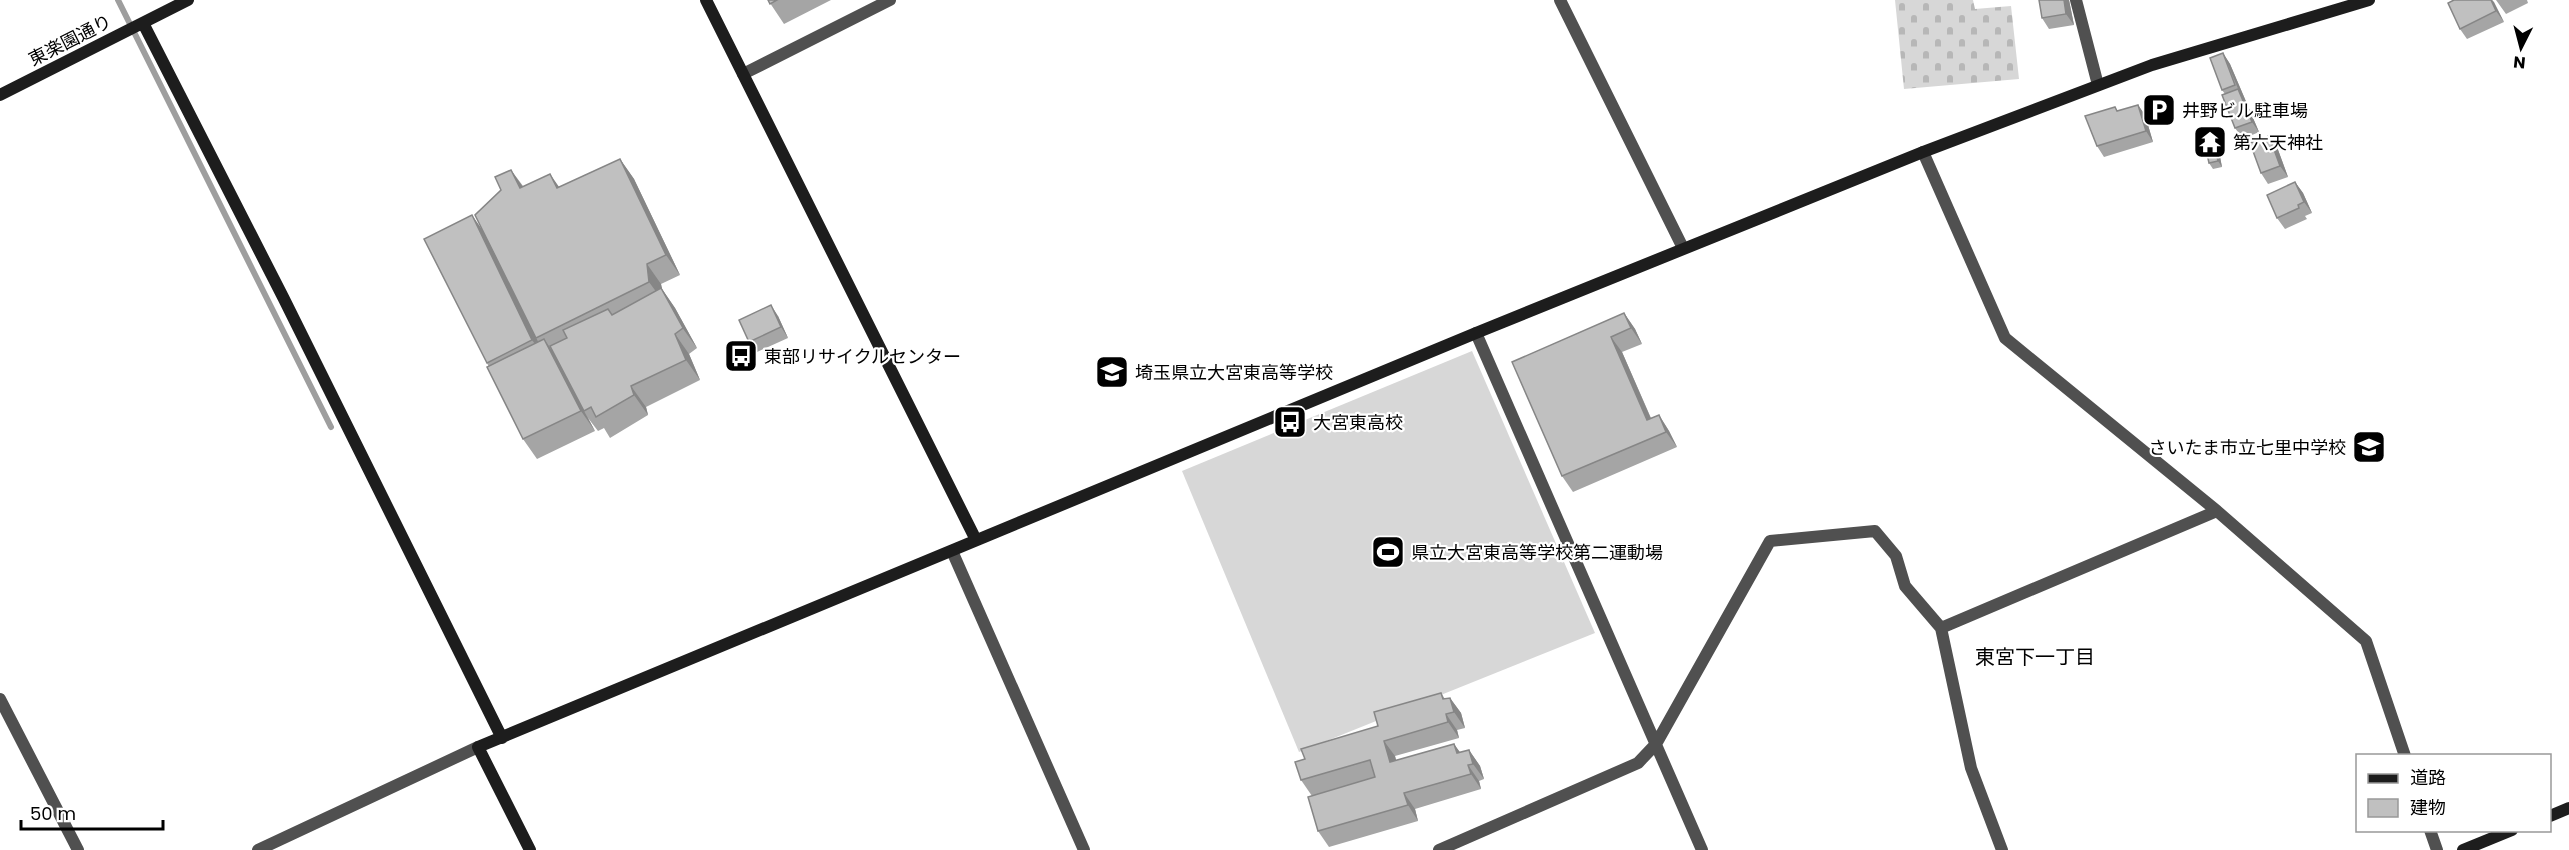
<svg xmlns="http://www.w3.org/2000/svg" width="2569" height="850" font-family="Poppins,'Noto Sans JP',sans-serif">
	<defs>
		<pattern id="cemetery-stones" width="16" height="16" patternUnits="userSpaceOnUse" patternTransform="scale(1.5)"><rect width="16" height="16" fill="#d7d7d7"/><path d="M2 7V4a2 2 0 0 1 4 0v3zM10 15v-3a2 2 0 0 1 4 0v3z" fill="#b7b7b7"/></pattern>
	</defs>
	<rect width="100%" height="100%" fill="#fff"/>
	<path fill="url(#cemetery-stones)" d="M1895 0H1973L1975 9 2011 6 2019 79 1904 89Z"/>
	<path fill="#d7d7d7" d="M1472 351 1595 633 1299 752 1182 471Z"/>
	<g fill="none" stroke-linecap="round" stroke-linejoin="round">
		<path stroke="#9e9e9e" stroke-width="6" d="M118 0 331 427"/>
		<path stroke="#505050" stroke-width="12" d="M1560 0 1683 248
			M2076 0 2098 85
			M743 74 890 0
			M1923 152 2005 338 2217 511 2366 641 2405 756
			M1476 333 1702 850
			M952 551 1084 850
			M0 699 78 850
			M2430 830 2437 850
			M258 850 478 747
			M1439 850 1638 763 1656 744 1770 541 1875 531 1896 556 1905 586 1941 628
			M2002 850 1971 768 1941 628 2217 511"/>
		<path stroke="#1d1d1d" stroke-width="12" d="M706 0 976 540
			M143 23 284 299 502 738
			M0 95 188 0
			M2550 816 2569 808
			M530 850 478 747 1476 333 1923 152 2152 65 2369 0
			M2463 850 2512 830"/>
	</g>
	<path fill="#a5a5a5" d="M768 0H831L784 24Z
		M2069 0 2074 25 2049 29 2042 18Z
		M2454 0H2492L2504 22 2467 39 2460 29Z
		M2496 0H2527L2528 3 2506 14Z
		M2223 53 2230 64 2259 132 2243 139 2235 128 2225 94 2222 90Z
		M2138 105 2145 115 2153 142 2104 157 2097 146 2118 111Z
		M2277 147 2288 177 2268 184 2261 173Z
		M2220 157 2222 167 2213 169 2209 163Z
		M620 159 634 179 680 275 661 284 662 289 675 308 697 348 689 354 700 380 646 407 648 415 610 438 604 428 598 431 588 418 595 431 537 459 523 439 487 363 501 190 511 170 523 186 559 187Z
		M2295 182 2303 193 2312 213 2305 216 2307 219 2285 229 2277 218Z
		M1624 313 1635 329 1642 344 1622 352 1651 418 1659 415 1669 431 1677 447 1573 492 1562 476 1512 362Z
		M778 316 788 338 757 352 749 342Z
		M1441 693 1445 699 1450 698 1461 713 1465 728 1457 730 1459 738 1395 756 1396 761 1454 744 1460 753 1469 750 1480 766 1484 779 1479 781 1481 789 1415 809 1418 821 1329 847 1318 831 1312 796 1301 780 1305 759 1378 726Z"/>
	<path fill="#868686" d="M2064 0H2069L2074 25 2066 14Z
		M2491 0H2492L2494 2 2504 22 2496 11Z
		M2223 53 2230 64 2259 132 2252 122Z
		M2138 105 2145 115 2153 142 2146 131Z
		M2269 136 2277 147 2288 177 2280 166Z
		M2216 152 2220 157 2222 167 2218 161Z
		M620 159 634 179 680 275 666 255Z
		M511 170 525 190 520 188Z
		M550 174 564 194 557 188Z
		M2295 182 2303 193 2312 213 2304 202Z
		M472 215 486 235 547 360 532 340Z
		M647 264 661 284 662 289 675 308 697 348 649 282Z
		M771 305 778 316 788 338 781 327Z
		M1624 313 1635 329 1642 344 1631 328Z
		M675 334 689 354 700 380 686 360Z
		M1611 337 1622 352 1658 435 1647 420Z
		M544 339 558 359 584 411 595 431 581 411Z
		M631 386 646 407 648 415 634 395Z
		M1659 415 1669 431 1677 447 1666 432Z
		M1450 698 1461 713 1465 728 1454 712Z
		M1446 714 1457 730 1459 738 1448 722Z
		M1384 741 1395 756 1401 778 1390 762Z
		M1454 744 1465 759 1457 753Z
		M1469 750 1480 766 1484 779 1473 764Z
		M1468 765 1479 781 1481 789 1471 774Z
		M1404 793 1415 809 1418 821 1408 805Z"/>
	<path fill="#c0c0c0" stroke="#868686" stroke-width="1.5" d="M768 0H777L770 4Z
		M2039 0H2064L2066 14 2042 18Z
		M2454 0H2491L2496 11 2460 29 2448 3Z
		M2223 53 2235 85 2222 90 2210 58Z
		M2238 89 2252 122 2235 128 2222 95Z
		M2138 105 2146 131 2097 146 2085 116 2115 107 2117 111Z
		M2269 136 2280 166 2261 173 2250 143Z
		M2216 152 2218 161 2209 163 2207 154Z
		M620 159 666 255 647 264 649 282 536 338 475 215 501 190 495 177 511 170 520 188 550 174 557 188Z
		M2295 182 2304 202 2298 205 2299 208 2277 218 2267 195Z
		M472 215 532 340 487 363 424 239Z
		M661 288 683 328 675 334 686 360 631 386 634 395 596 417 591 407 584 411 550 346 567 338 563 330 608 309 612 315Z
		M771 305 781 327 749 342 739 320Z
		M1624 313 1631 328 1611 337 1647 420 1659 415 1666 432 1562 476 1512 362Z
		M544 339 581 411 523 439 487 367Z
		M1441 693 1443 699 1450 698 1454 712 1446 714 1448 722 1384 741 1390 762 1454 744 1457 753 1469 750 1473 764 1468 765 1471 774 1404 793 1408 805 1318 831 1308 797 1375 777 1370 760 1301 780 1295 762 1305 759 1301 749 1378 726 1374 712Z"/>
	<defs>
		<g id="parking-square" transform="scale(1.725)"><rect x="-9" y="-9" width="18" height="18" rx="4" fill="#000" stroke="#fff"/><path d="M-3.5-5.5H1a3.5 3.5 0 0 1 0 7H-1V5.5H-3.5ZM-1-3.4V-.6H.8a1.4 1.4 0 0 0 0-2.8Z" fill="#fff"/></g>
		<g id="temple-square" transform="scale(1.725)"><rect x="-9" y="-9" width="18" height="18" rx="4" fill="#000" stroke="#fff"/><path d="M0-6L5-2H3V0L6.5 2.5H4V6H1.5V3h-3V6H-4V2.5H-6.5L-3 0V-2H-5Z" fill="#fff"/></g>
		<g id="bus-square" transform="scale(1.725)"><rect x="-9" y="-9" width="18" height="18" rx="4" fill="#000" stroke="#fff"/><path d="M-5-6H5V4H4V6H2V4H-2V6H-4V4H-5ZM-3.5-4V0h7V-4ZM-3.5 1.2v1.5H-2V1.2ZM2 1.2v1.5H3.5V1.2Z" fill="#fff"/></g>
		<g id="school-square" transform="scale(1.725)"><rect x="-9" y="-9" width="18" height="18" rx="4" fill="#000" stroke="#fff"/><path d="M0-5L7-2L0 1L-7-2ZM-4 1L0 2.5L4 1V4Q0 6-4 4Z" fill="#fff"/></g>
		<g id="stadium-square" transform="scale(1.725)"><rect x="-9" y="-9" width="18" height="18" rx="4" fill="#000" stroke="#fff"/><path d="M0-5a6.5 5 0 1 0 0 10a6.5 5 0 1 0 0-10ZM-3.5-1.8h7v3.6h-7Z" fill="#fff"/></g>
	</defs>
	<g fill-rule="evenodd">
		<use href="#parking-square" x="2159" y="110"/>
		<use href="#temple-square" x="2210" y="142"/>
		<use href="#bus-square" x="741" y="356"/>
		<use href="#school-square" x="1112" y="372"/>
		<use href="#bus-square" x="1290" y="422"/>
		<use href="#school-square" x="2369" y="447"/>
		<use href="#stadium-square" x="1388" y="552"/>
	</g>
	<g text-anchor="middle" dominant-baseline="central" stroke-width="4.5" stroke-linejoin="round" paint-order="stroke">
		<g font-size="18" fill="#000" stroke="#fff">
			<text transform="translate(70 40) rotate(-27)">東楽園通り</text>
		</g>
		<g font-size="18" fill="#000" stroke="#fff" text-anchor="start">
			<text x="2182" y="110">井野ビル駐車場</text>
			<text x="2233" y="142">第六天神社</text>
			<text x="764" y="356">東部リサイクルセンター</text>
			<text x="1135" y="372">埼玉県立大宮東高等学校</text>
			<text x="1313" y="422">大宮東高校</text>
			<text x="2346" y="447" text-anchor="end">さいたま市立七里中学校</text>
			<text x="1411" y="552">県立大宮東高等学校第二運動場</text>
		</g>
		<g font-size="20" fill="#000" stroke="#fff">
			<text x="2035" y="657">東宮下一丁目</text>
		</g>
	</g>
	<rect x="2356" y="754" width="195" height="78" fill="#ffffff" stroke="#999999" stroke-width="1.5"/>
	<rect x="2368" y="774" width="30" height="9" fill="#1d1d1d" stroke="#999999" stroke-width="1.5"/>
	<text x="2410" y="784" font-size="18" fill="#000000">道路</text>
	<rect x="2368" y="799" width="30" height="18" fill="#c0c0c0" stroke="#999999" stroke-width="1.5"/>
	<text x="2410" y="814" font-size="18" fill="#000000">建物</text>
	<g transform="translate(2521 48) rotate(186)" stroke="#ffffff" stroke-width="4.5" paint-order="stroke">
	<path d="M0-4.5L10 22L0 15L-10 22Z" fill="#000000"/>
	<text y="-9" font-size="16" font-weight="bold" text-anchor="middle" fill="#000000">N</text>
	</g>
	<path d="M21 820v9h142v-9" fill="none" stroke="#000000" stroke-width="3"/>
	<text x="30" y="820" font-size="18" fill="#000000" stroke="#ffffff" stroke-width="4.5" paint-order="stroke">50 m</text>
</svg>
